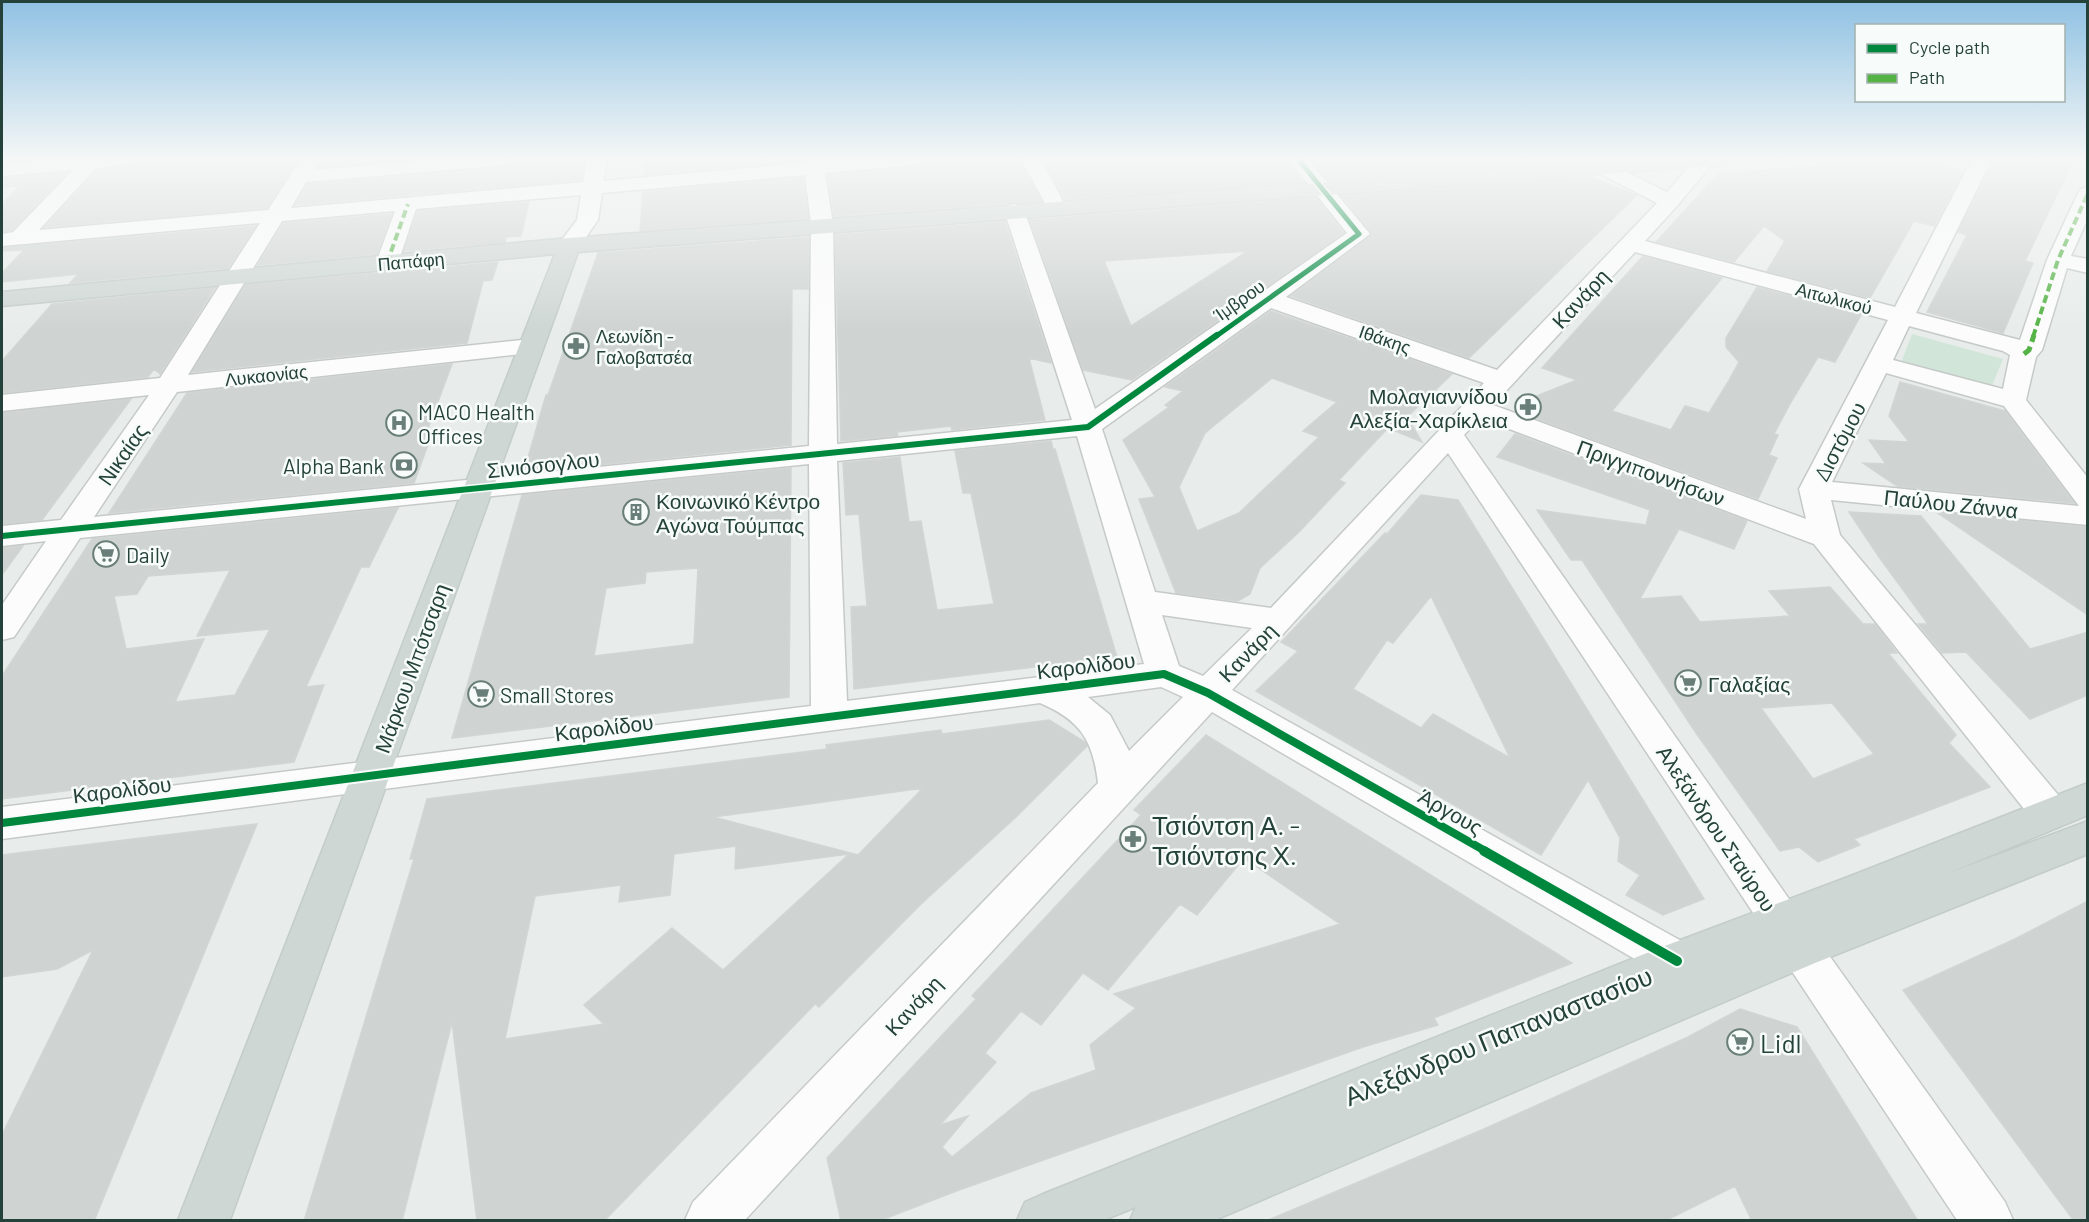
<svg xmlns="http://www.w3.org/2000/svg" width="2089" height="1222" font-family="Barlow,sans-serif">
	<rect width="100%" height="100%" fill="#e8edeb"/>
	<path fill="#d1e6d8" d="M1912 334 2003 359 1991 388 1901 363Z"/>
	<path fill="#cfd4d2" stroke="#d1d6d4" stroke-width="1.5" fill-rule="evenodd" d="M146 159 148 163 193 159H298L267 208 45 227 97 170 141 165Z
		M323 159H416L318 167Z
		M517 159H585L581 180 295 205 307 184 505 167 514 164Z
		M645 159H801V161L644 175Z
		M928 159H959L960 162 1019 159 1041 201 834 216 828 175 916 167 925 164Z
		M1043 159H1286L1303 182 1065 199Z
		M1311 159H1587V161L1328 180Z
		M1929 159 1963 172 1934 226 1914 221 1870 298 1767 271 1785 241 1764 226 1734 262 1656 242 1719 173Z
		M1997 159H2074L2025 261 2033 263 2003 333 1927 312 1967 235 1958 232 1989 170 1991 171Z
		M67 173 12 230 2 232V204L20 186 2 187V178Z
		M803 177 808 218 640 231 643 192Z
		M1591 177 1637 195 1469 358 1291 296 1372 234 1342 196Z
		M1316 198 1344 233 1132 380 1083 370 1030 220ZM1248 251 1131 326 1104 261Z
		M529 202 521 236 506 237 505 242 404 251 418 211Z
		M392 214 377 254 258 265 283 223Z
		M1005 222 1051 363 1029 358 1045 420 952 430 951 426 897 432 898 436 841 441 835 235Z
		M256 226 228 268 70 283 78 274 2 282V273L24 250 2 251V248Z
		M809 237 808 289H792L791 445 529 472 530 468H525L546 395H548L598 253Z
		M1643 256 1722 278 1612 411 1671 430 1685 406 1709 413 1728 382 1739 362 1726 347V338L1757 287 1861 315 1835 362 1818 357 1791 402 1774 434 1778 435 1769 455 1777 458 1758 499 1518 412 1516 404 1577 380 1542 368Z
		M498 262 492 280 483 281 467 343 192 372 245 285Z
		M215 288 160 374 154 369 148 377 2 393V361L52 304Z
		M1271 311 1452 374 1407 417 1422 442 1388 428 1339 480 1345 483 1299 532 1260 568 1250 594 1238 601 1176 593 1139 499 1155 497 1123 440 1169 407 1165 405 1183 391 1165 387ZM1272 378 1337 402 1303 431 1319 437 1239 513 1197 531 1179 487 1205 433Z
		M452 364 423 442H429L414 483 109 513 187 393Z
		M1900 382 2005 411 2074 503 1897 486 1863 463 1886 464 1869 440 1909 442 1889 416Z
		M131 399 42 520 2 524V413Z
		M1515 434 1747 521 1734 549 1679 529 1640 599 1681 596 1700 622 1790 616 1769 591 1830 587 1863 624H1875L1897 653H1888L1956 735 1949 743 1990 787 1854 839 1860 845 1818 862 1799 847 1780 851 1696 733 1582 560H1571L1537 510 1646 525 1650 510 1497 457ZM1832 703 1874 754 1813 779 1761 708Z
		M1051 441 1053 449H1055L1117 657 854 689 851 607 867 606 859 514 846 515 843 463 900 457 909 522 921 521 937 610 994 604 971 493H963L955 451Z
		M791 468 789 697 452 738 522 495ZM698 568 694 644 594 656 606 588 645 583 646 572Z
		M1421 495 1458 500 1704 899 1663 915 1626 895 1640 875 1618 861 1620 838 1588 780 1541 855 1256 691 1298 651 1281 642 1385 533 1387 534ZM1431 596 1510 758 1433 714 1421 728 1353 689 1387 640 1393 643Z
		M398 508 369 567H361L306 687 324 685 294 762 2 799V676L92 539ZM230 570 197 636 270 629 235 695 175 702 204 639 126 649 114 596 137 594 148 576Z
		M1849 512 1921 516 2030 649 2088 632V695L2030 719 1966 652 1942 653 1918 624H1928L1879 557Z
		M1936 512 2088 527V615Z
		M23 546 2 575V548Z
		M1049 720 1085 742 1087 746 1016 817 921 904 819 1007 815 1004 604 1221H477L452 1022 402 1221H304L414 859H410L427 799 827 749 826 745 941 730 942 734ZM923 788 858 855 713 817 802 805ZM736 846 735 869 849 854 723 970 672 928 584 1005 604 1024 505 1039 535 896 621 885 619 902 670 895 674 854Z
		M1206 735 1572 963 1434 1018 1438 1025 1363 1047 959 1190 879 1221H841L827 1158 976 999 972 996 1141 815 1134 810ZM1244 858 1340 924 1114 994 1136 1008 1090 1045 1096 1070 1031 1093 952 1157 942 1147 968 1116 940 1125 996 1062 985 1053 1021 1011 1041 1025 1083 973 1108 990 1180 904 1197 915Z
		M257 824 94 1221H2V1135L93 950 57 969 2 977V855Z
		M2088 901V1221H2074L1903 990 2015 939Z
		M1740 1009 1797 1027 1918 1221H1752L1735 1186 1665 1221H1266L1484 1129 1688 1037Z"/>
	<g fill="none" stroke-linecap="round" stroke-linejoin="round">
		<g stroke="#c5cac8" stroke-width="3">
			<path id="minor" d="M66 159H144L141 163 96 168 39 230 268 210 301 159H321L314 170 440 159H515L512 163 505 165 306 182 291 208 583 182 587 159H607L603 181 804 163 803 159H823V161L852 159H926L923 163 916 165 825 173 833 224 837 444 1072 420 1004 210 1007 206 1014 204 1021 206 1024 210 1095 409 1347 233 1288 159H1308L1370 234 1286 297 1497 370 1657 203 1595 171 1589 159H1609L1610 164 1667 192 1696 159H1716L1677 206 1645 241 1895 307 1972 159H1992L1916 313 2020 340 2047 260 2078 193 2081 189 2088 187V218L2071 256 2088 259V273L2067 268 2042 350 2036 357 2026 400 2088 478V525L1831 500 1840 535 2064 802 2070 813 2064 824 2050 829 2036 824 1814 544 1480 418 1464 435 1796 909 2005 1202 2013 1220H1957L1448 453 1232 690 1692 947 1699 961 1692 975 1677 981 1662 975 1212 712 745 1220H685L693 1202 1098 783C1093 740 1080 720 1040 703L2 839V807L811 706 809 464 80 538 14 637 2 640V605L46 541 2 546V526L61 520 149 395 2 411V395L160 378 260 223 2 246V234L13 232 73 170 2 176V164ZM805 175 811 224 809 446 94 517 177 392 531 353 540 351 543 346 540 341 531 339 188 375 282 221 395 211 376 263 379 268 387 270 395 268 398 263 416 209 581 195 577 220 558 245 561 250 569 252 577 250 598 220 602 193ZM1635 252 1888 320 1799 489 1806 519 1493 405ZM1271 308 1484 383 1271 608 1155 592 1102 429ZM1909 326 2003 351 2010 355 2003 389 1893 360ZM1886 373 2004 406 2079 506 1832 482ZM1077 436 1144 664 847 701 837 461ZM1162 615 1252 628 1203 676 1179 666ZM1161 687 1183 697 1129 751 1110 715 1088 697Z
				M1021 159H1041L1066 207 1063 211 1056 213 1049 211Z"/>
		</g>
		<g stroke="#c3ccc9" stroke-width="3">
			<path id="major" d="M1643 159H1729L1726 163 1719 165 578 252 230 1220H178L555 254 2 306V292L569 238Z
				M2088 783V815L1946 874 2088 821V854L1815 963 1215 1220H1130L1136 1207 1104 1220H1017L1025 1202 1043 1194 1662 947 1848 877Z"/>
		</g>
		<use href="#minor" fill="#fcfcfc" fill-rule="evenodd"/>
		<use href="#major" fill="#cfd7d5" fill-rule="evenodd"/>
		<path stroke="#55b346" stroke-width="4" stroke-dasharray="8 4" stroke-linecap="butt" d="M387 263 408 204
			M2033 337 2058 260 2088 193"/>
		<path stroke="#55b346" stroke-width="5" stroke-dasharray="10 5" stroke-linecap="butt" d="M2024 354 2029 350 2034 335"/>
		<g stroke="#f7fbf9" stroke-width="8">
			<path id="cycleway-far3" d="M1215 337 1359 234 1298 159"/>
		</g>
		<g stroke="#f7fbf9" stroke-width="9">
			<path id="cycleway-far2" d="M2 536 1088 427 1217 335"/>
		</g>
		<g stroke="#f7fbf9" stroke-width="12">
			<path id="cycleway-far1" d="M2 823 1164 674 1208 693 1487 852"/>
		</g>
		<g stroke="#f7fbf9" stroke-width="14">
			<path id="cycleway" d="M1484 851 1677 961"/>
		</g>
		<use href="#cycleway-far3" stroke="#00873e" stroke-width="5"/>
		<use href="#cycleway-far2" stroke="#00873e" stroke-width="6"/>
		<use href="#cycleway-far1" stroke="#00873e" stroke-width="8"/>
		<use href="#cycleway" stroke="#00873e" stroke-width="10"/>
	</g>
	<linearGradient id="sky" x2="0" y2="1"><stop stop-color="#8fc1e3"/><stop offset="0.48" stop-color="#f5f7f6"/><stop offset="1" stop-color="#f5f7f6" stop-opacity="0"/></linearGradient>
	<rect width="2089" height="330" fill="url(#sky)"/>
	<defs>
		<g id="pharmacy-ring" transform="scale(1.35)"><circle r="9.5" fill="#f7fbf9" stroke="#697e78" stroke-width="1.5"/><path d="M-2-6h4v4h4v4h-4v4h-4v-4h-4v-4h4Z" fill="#697e78"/></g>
		<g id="hospital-ring" transform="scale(1.35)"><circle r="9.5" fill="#f7fbf9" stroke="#697e78" stroke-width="1.5"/><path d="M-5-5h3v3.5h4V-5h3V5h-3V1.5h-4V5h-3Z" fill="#697e78"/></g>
		<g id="bank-ring" transform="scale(1.35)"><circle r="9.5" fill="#f7fbf9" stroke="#697e78" stroke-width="1.5"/><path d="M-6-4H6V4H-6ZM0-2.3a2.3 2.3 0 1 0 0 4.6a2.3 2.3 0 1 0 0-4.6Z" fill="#697e78"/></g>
		<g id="building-ring" transform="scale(1.35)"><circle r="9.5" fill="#f7fbf9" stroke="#697e78" stroke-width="1.5"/><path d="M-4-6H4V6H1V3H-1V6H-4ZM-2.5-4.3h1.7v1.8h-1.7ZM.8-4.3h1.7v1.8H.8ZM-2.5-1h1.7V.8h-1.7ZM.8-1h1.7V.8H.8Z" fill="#697e78"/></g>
		<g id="supermarket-ring" transform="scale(1.35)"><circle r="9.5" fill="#f7fbf9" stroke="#697e78" stroke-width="1.5"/><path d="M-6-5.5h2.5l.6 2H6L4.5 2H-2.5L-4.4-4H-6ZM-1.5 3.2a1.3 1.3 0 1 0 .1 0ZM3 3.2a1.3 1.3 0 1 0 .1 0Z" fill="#697e78"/></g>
	</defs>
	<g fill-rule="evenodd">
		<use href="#pharmacy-ring" x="576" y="346"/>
		<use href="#pharmacy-ring" x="1528" y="407"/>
		<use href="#hospital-ring" x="399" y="423"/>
		<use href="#bank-ring" x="404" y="465"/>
		<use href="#building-ring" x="636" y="512"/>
		<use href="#supermarket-ring" x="106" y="554"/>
		<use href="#supermarket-ring" x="1688" y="683"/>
		<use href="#supermarket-ring" x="481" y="694"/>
		<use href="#pharmacy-ring" x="1133" y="839"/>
		<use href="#supermarket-ring" x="1740" y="1042"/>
	</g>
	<g text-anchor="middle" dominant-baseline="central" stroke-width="5" stroke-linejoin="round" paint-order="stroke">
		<g font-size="18" fill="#24423a" stroke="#f7fbf9">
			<text transform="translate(411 261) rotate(-5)">Παπάφη</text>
			<text transform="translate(1834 298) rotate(15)">Αιτωλικού</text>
			<text transform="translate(1239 300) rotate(-35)">Ίμβρου</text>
			<text transform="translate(1385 339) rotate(19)">Ιθάκης</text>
			<text transform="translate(266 375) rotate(-6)">Λυκαονίας</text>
		</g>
		<g font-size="18" fill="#24423a" stroke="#f7fbf9" text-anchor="start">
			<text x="596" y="336">Λεωνίδη -<tspan x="596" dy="21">Γαλοβατσέα</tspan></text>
		</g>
		<g font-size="21" fill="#24423a" stroke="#f7fbf9">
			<text transform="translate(1580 298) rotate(-47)">Κανάρη</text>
			<text transform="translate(1839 441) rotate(-62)">Διστόμου</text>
			<text transform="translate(122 454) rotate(-55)">Νικαίας</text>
			<text transform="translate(543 464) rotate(-6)">Σινιόσογλου</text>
			<text transform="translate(1651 472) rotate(20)">Πριγγιποννήσων</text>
			<text transform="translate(1951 503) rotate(6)">Παύλου Ζάννα</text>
			<text transform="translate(1247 652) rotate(-46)">Κανάρη</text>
			<text transform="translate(1086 665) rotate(-7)">Καρολίδου</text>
			<text transform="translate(411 668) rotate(-70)">Μάρκου Μπότσαρη</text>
			<text transform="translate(604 727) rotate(-7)">Καρολίδου</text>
			<text transform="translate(122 789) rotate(-7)">Καρολίδου</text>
			<text transform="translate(1451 811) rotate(30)">Άργους</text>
			<text transform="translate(1717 828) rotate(56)">Αλεξάνδρου Σταύρου</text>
			<text transform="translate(913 1005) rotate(-47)">Κανάρη</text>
		</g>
		<g font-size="21" fill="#24423a" stroke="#f7fbf9" text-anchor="start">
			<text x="1508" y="395" text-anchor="end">Μολαγιαννίδου<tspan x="1508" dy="24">Αλεξία-Χαρίκλεια</tspan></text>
			<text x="418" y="411">MACO Health<tspan x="418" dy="24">Offices</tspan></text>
			<text x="384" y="465" text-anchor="end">Alpha Bank</text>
			<text x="656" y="500">Κοινωνικό Κέντρο<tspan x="656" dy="24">Αγώνα Τούμπας</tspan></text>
			<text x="126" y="554">Daily</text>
			<text x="1708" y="683">Γαλαξίας</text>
			<text x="500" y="694">Small Stores</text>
		</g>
		<g font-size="26" fill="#24423a" stroke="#f7fbf9" text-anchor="start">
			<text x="1152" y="824">Τσιόντση Α. -<tspan x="1152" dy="30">Τσιόντσης Χ.</tspan></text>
			<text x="1760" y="1042">Lidl</text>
		</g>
		<g font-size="26" fill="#24423a" stroke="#f7fbf9">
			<text transform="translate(1498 1035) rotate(-22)">Αλεξάνδρου Παπαναστασίου</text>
		</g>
	</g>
	<rect width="2089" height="1222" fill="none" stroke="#24423a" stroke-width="6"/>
	<rect x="1855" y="24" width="210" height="78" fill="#f7fbf9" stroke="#a3b1ad" stroke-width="1.5"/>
	<rect x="1867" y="44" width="30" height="9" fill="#00873e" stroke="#a3b1ad" stroke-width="1.5"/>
	<text x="1909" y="54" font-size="18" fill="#24423a">Cycle path</text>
	<rect x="1867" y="74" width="30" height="9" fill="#55b346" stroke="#a3b1ad" stroke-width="1.5"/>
	<text x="1909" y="84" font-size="18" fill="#24423a">Path</text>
</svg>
